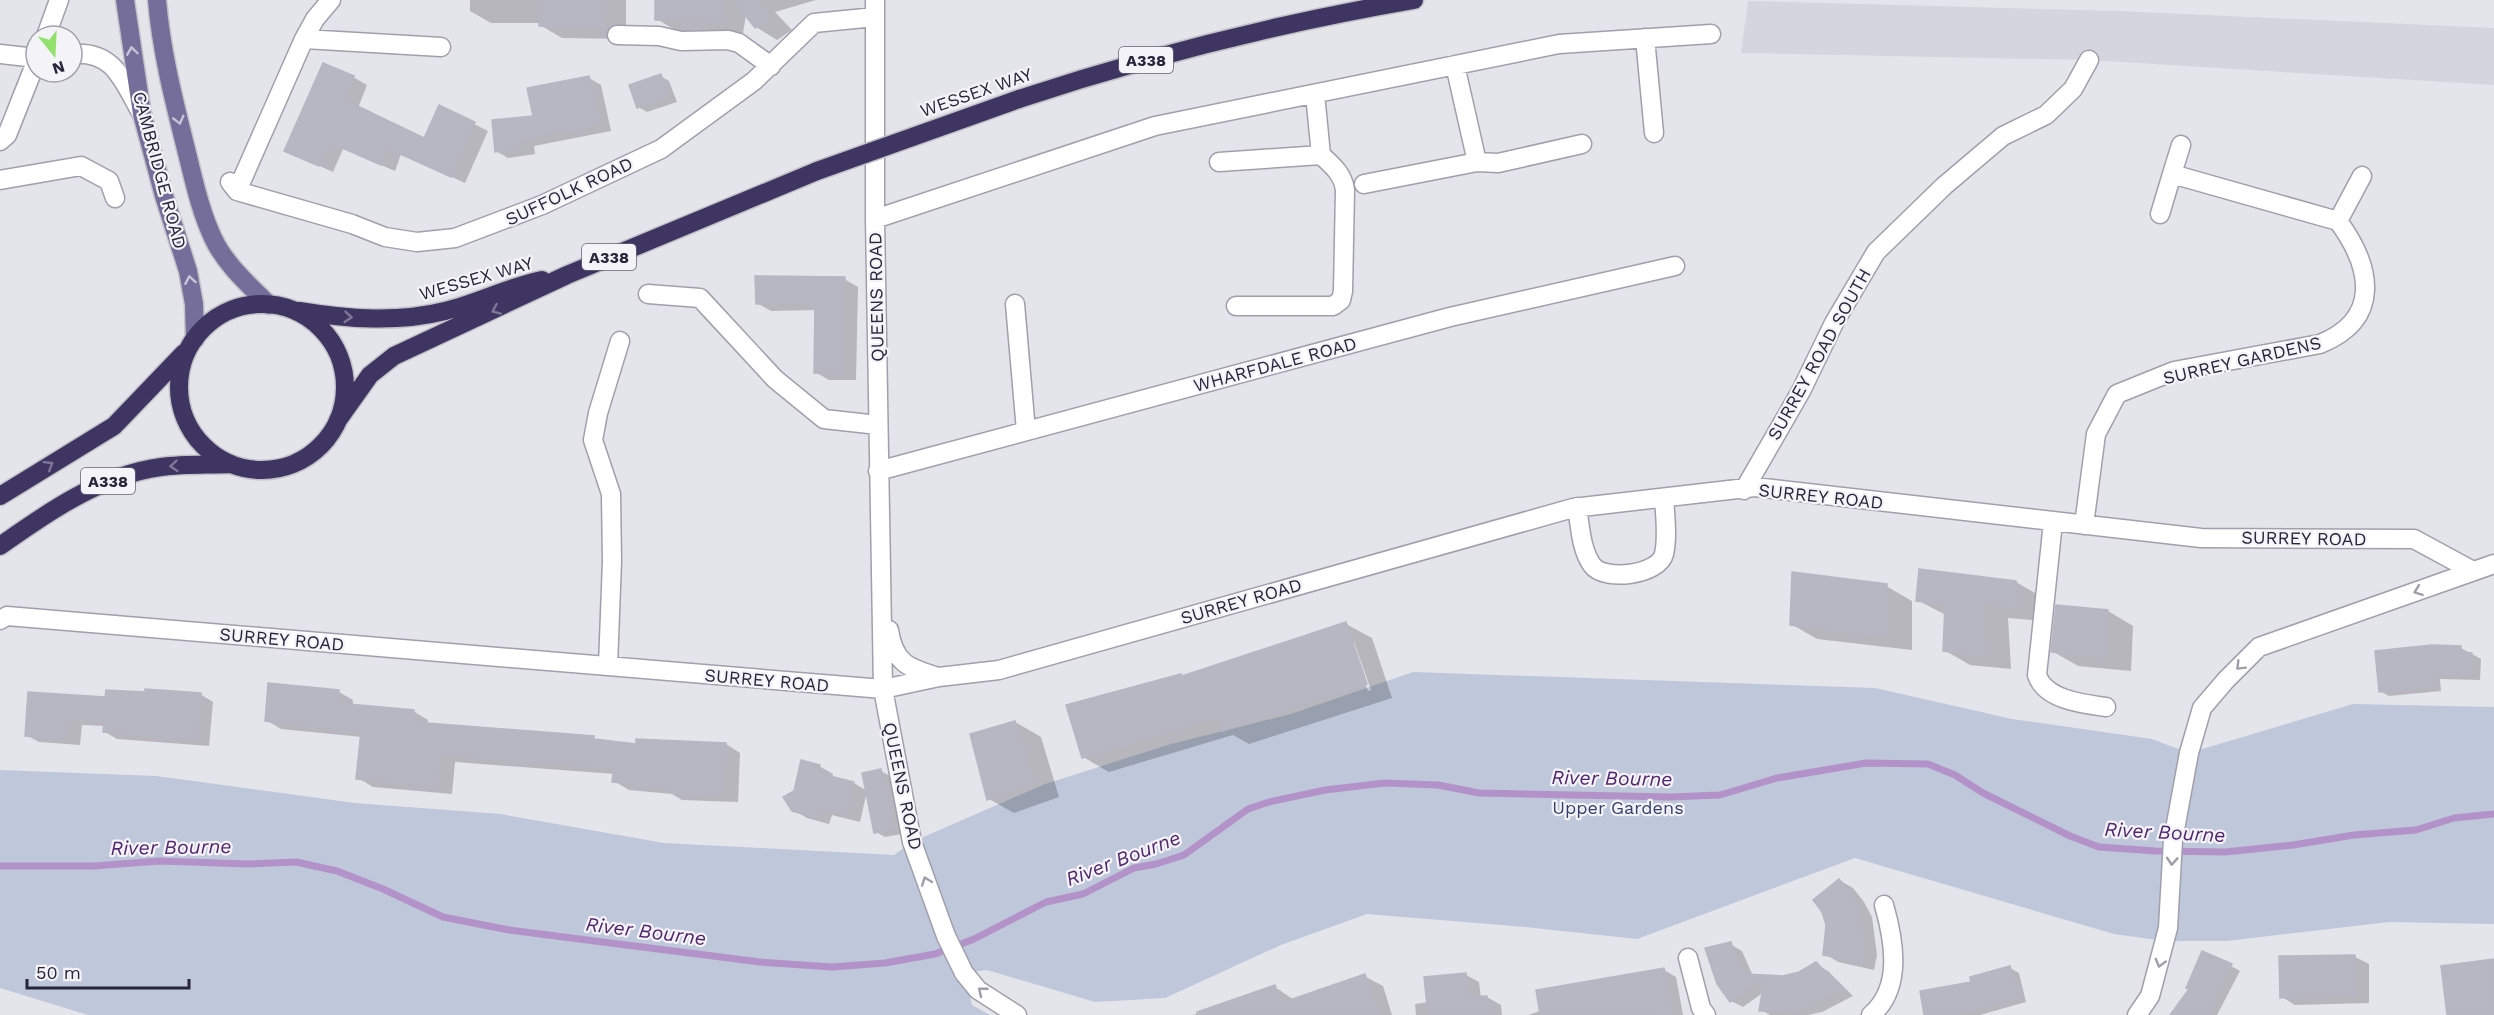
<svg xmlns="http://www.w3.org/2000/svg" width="2494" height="1015" font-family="'Work Sans',sans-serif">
	<rect width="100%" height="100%" fill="#e4e4eb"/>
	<path fill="#d5d5df" d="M1748 1 2119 11 2494 28V85L2089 60 1741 53Z"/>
	<path fill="#bfc7da" d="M1413 672 1875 688 2012 719 2152 739 2189 753 2353 704 2494 707V924L2389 922 2226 941H2165L2114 934 1855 858 1637 939 1525 927 1367 914 1281 945 1165 998 1095 1002 987 970 964 973 972 1005 990 1015H88L0 988V770L156 776 355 803 500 814 664 843 894 855 912 842 1045 784 1171 744 1291 714Z"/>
	<path fill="#0003" fill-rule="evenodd" d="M470 0H626V39L562 38 540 25V23H491L470 11Z
		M657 0H816L775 12 792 30 777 40 756 27 746 15 743 33 678 32 657 19Z
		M660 76 669 81 677 102 647 112 638 107Z
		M353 77 367 85 358 108 425 140 440 107 488 131 465 183 401 154 395 171 343 149 333 172 286 151Z
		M589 78 601 85 611 131 534 146 535 154 508 158 496 151 534 117Z
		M844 279 858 287 856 380H829L815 372 817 310 771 311 757 303Z
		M2016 582 2042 597 2043 621 2008 618 2011 669 1970 665 1944 650 1946 615 1917 600Z
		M1886 586 1912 601V650L1817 639 1791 624Z
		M2108 611 2133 626 2131 671 2078 666 2052 651Z
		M1346 624 1372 638 1392 698 1249 744 1233 735 1109 772 1083 757 1181 675 1184 677ZM1351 642H1354L1371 690 1368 691Z
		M2461 648 2481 659 2480 680 2440 679 2441 691 2389 696 2380 691Z
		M339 692 353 700V706L413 711 428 720V725L593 738 600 742 637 746 726 744 740 753 738 802 682 800 672 794 629 790 614 781 615 774 455 762 452 794 373 787 358 778 362 737 281 729 266 720Z
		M200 694 213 702 209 746 117 739 105 732V726L82 725 80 745 39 742 26 735 107 699Z
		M1015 722 1041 737 1059 797 1014 813 989 799Z
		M819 766 833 774 832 778 854 783 867 791 860 822 832 815 829 824 807 818 793 810 795 792Z
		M881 771 890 776 902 834 885 837 876 832Z
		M1839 880 1853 888 1864 902 1872 917 1877 955 1874 970 1838 962 1825 954Z
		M1730 944 1742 951 1753 976 1783 977 1800 973 1816 964 1828 971 1853 996 1822 1012 1808 1015H1770L1761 1010 1764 992 1743 1007 1731 1001Z
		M2355 957 2369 964V1003L2295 1005 2282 997Z
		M2231 966 2240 971 2217 1015H2172Z
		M2010 968 2019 973 2026 1002 1980 1015H1926L1973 983Z
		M1664 970 1676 977 1683 1015H1528Z
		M1466 975 1479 982 1481 998 1487 997 1501 1005 1502 1015H1416L1415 1004 1428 1002Z
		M1364 976 1383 986 1392 1015H1193L1275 987 1294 1000Z"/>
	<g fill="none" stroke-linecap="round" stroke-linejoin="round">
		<path stroke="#b392ca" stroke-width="7" d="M0 866H94L159 861 248 864 296 862 337 871 383 889 443 917 509 930 595 941 760 962 832 967 885 963 935 954 974 939 1046 902 1083 894 1134 868 1156 864 1184 855 1248 809 1269 802 1325 790 1385 783 1438 785 1479 793 1671 797 1720 795 1777 778 1866 763 1928 764 1955 775 1983 793 2070 836 2099 847 2156 851 2225 852 2293 845 2354 835 2416 830 2454 818 2494 814"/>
	</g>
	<path fill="#b7b7c3" stroke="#b7b7c4" stroke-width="1.5" d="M539 0H605V27L539 26Z
		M655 0H725L722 22 655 20Z
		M733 0H756L772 17 755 28Z
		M323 63 354 76 345 100 424 138 439 105 475 122 451 177 387 148 381 165 329 142 319 166 284 151Z
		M661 74 669 97 637 108 629 85Z
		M589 76 600 124 522 139 523 148 495 152 492 120 533 116 527 88Z
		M755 276 845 277 843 373H814L815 303 756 304Z
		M1919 569 2016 581 2017 607 1983 604 1985 656 1943 651 1945 604 1916 601Z
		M1792 572 1887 584V636L1790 625Z
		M2056 605 2108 610 2106 657 2051 652Z
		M1346 622 1367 684 1222 731 1218 717 1082 758 1066 705 1181 674 1182 676Z
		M2432 645 2461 646V652L2472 653 2471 675 2432 674 2433 686 2379 692 2375 651Z
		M268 683 339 690 338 703 414 710 413 722 594 736V739L636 744V739L726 743 724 795 666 792V787L612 782 614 768 440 755 437 786 356 779 361 731 265 721Z
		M145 689 201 693 197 740 103 732 104 721 69 719 68 739 25 736 28 692 105 697 106 690 145 692Z
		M1015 721 1034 782 987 800 970 734Z
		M801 760 820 765 818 773 854 782 846 815 818 808 816 817 792 811 783 797 794 791Z
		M881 769 894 829 874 833 862 773Z
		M1839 879 1851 893 1859 909 1864 947 1861 963 1823 955 1826 925 1822 912 1813 900Z
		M1731 942 1736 958 1745 974 1783 976 1799 972 1816 962 1842 989 1810 1006 1785 1011H1759L1765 976 1730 1002 1717 984 1705 948Z
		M2202 951 2232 964 2208 1015H2170L2189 989 2186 988Z
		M2355 955 2356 996 2280 998 2279 956Z
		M2494 959V1015H2447L2441 966Z
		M2010 966 2018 997 1952 1015H1924L1920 991 1971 982 1970 977Z
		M1664 968 1672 1013 1656 1015H1540L1536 990Z
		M1466 973 1468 997 1487 996 1489 1015H1428L1424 977Z
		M1365 974 1379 1015H1197V1012L1275 985 1281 1003Z"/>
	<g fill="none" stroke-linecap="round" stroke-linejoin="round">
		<g stroke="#a19fac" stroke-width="21">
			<path id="minor" d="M875 0V219L883 689 912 842 946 936 964 973 978 990 1017 1015
				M617 35 659 36 681 41 728 40 739 43 771 66
				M46 36 59 0
				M1645 38 1654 133
				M304 39 315 19 331 0
				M0 54 36 58
				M72 54C115 50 123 82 142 114
				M0 141 7 135 36 62
				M1219 162 1321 155 1315 94
				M1477 162 1498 163 1582 144
				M2172 174 2181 145
				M0 180 81 166 109 181 115 198
				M230 182 237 191 352 224 385 237 417 242 455 238 542 205 661 149 754 81 814 23 875 17
				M1364 184 1477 162 1455 65
				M237 191 304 39 441 47
				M875 219 1155 126 1559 44 1711 34
				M2338 221 2362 176
				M648 294 700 298 775 379 824 419 878 425
				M1015 304 1026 431
				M1236 306H1333L1341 300 1343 291 1345 190C1343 174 1332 165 1321 155
				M878 471 1450 317 1675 266
				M1744 490 1801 391 1834 323 1876 252 1944 186 2003 136 2046 115 2073 89 2089 60
				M1577 507C1580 525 1581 550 1592 565 1604 582 1659 575 1664 554 1668 537 1665 515 1664 498
				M2053 522 2037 675C2045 700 2084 704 2106 707
				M2084 525 2096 434 2117 394 2174 371 2320 344C2382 319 2372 267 2338 221L2172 174 2160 214
				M0 620 7 616 883 689 939 677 999 670 1573 508 1755 487 2201 538 2414 539 2473 571
				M889 630C894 663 908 668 938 677
				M608 666 612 561 611 494 593 440 598 413 620 341
				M1688 958 1701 1008 1706 1015
				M1871 1015C1903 988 1894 940 1884 905
				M2137 1015 2150 996 2168 928 2173 840 2189 753 2202 708 2226 680 2259 647 2494 564"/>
		</g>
		<g stroke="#c3c2c8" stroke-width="21">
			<path id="major" d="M125 0 142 114 164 196 188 271 194 304 195 339
				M157 0C161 49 173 97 185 145 193 176 199 208 213 238 225 264 249 285 269 305"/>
		</g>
		<g stroke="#c3c2c8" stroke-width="21">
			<path id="highway" d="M1019 99C1149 56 1280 23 1414 0
				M179 387a83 83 0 1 1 166 0a83 83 0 1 1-166 0Z
				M299 311C348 319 397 323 445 311 478 303 508 287 542 280
				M338 420 370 375 394 356 567 275 817 171
				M0 496 114 426 184 353
				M0 546C48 512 101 475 161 467 184 464 207 465 231 464"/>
		</g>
		<use href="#minor" stroke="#fff" stroke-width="18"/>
		<use href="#major" stroke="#756e9b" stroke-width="18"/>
		<use href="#highway" stroke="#3f3563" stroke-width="18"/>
		<g stroke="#c3c2c8" stroke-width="21" stroke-linecap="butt">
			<path id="highway-bridge" d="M817 171 1019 99"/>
		</g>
		<use href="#highway-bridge" stroke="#3f3563" stroke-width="18"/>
	</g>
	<defs><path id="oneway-chevron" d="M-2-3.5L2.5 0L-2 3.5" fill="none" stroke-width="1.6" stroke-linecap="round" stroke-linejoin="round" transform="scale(1.5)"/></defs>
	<g stroke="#c8c5d7">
		<use href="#oneway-chevron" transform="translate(132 51) rotate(-98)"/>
		<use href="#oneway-chevron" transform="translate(179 120) rotate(76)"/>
		<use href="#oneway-chevron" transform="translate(190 280) rotate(-100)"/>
	</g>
	<g stroke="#7e7897">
		<use href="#oneway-chevron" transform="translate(496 310) rotate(156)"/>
		<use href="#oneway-chevron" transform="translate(348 317) rotate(5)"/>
		<use href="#oneway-chevron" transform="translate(49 465) rotate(-32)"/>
		<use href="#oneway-chevron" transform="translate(174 466) rotate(175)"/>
	</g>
	<g stroke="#9f9da7">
		<use href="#oneway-chevron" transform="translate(2418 591) rotate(160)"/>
		<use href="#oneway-chevron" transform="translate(2240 666) rotate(135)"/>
		<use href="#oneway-chevron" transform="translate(2172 861) rotate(94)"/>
		<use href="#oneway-chevron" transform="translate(926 881) rotate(-110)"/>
		<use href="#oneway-chevron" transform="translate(2160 963) rotate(105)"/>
		<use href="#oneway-chevron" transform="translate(982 991) rotate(-141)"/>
	</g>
	<g text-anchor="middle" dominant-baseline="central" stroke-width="4.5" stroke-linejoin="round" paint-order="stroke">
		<g fill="#f4f4f8" stroke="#666374" stroke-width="1.5">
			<rect x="1119" y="47" width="54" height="26" rx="4.5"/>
			<rect x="582" y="244" width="54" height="26" rx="4.5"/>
			<rect x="81" y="468" width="54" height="26" rx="4.5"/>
		</g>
		<g font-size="16" font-weight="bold" fill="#29253b">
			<text x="1146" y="60">A338</text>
			<text x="609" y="257">A338</text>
			<text x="108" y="481">A338</text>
		</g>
		<g font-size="18" fill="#29253b" stroke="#f4f4f8">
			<text transform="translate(976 92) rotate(-19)">WESSEX WAY</text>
			<text transform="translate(160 170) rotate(75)">CAMBRIDGE ROAD</text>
			<text transform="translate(569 191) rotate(-25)">SUFFOLK ROAD</text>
			<text transform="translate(476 278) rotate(-16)">WESSEX WAY</text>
			<text transform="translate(876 297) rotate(-91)">QUEENS ROAD</text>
			<text transform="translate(1819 354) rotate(-61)">SURREY ROAD SOUTH</text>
			<text transform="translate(2242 360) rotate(-13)">SURREY GARDENS</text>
			<text transform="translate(1275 364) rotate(-15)">WHARFDALE ROAD</text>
			<text transform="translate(1821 496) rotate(6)">SURREY ROAD</text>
			<text transform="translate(2304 538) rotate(1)">SURREY ROAD</text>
			<text transform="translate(1241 601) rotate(-16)">SURREY ROAD</text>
			<text transform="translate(282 639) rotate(5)">SURREY ROAD</text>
			<text transform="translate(767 680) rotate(5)">SURREY ROAD</text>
			<text transform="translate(903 786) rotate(78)">QUEENS ROAD</text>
		</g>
		<g font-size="18" fill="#343f6d" stroke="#f4f4f8">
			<text x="1618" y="807">Upper Gardens</text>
		</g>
		<g font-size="20" font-style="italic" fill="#52266f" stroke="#f4f4f8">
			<text transform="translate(1612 778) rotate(1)">River Bourne</text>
			<text transform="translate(2165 832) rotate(3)">River Bourne</text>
			<text transform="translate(171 847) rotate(-1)">River Bourne</text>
			<text transform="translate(1123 858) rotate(-21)">River Bourne</text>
			<text transform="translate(646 931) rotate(7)">River Bourne</text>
		</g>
	</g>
	<g transform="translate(54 54) rotate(162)"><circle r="28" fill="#f4f4f8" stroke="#a3a1ac" stroke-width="1.5"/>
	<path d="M0-4.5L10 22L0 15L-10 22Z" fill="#92e16c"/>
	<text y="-9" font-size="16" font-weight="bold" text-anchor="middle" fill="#29253b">N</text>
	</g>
	<path d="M27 979v9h162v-9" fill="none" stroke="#29253b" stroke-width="3"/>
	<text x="36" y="979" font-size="18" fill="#29253b" stroke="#f4f4f8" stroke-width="4.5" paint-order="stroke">50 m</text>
</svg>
